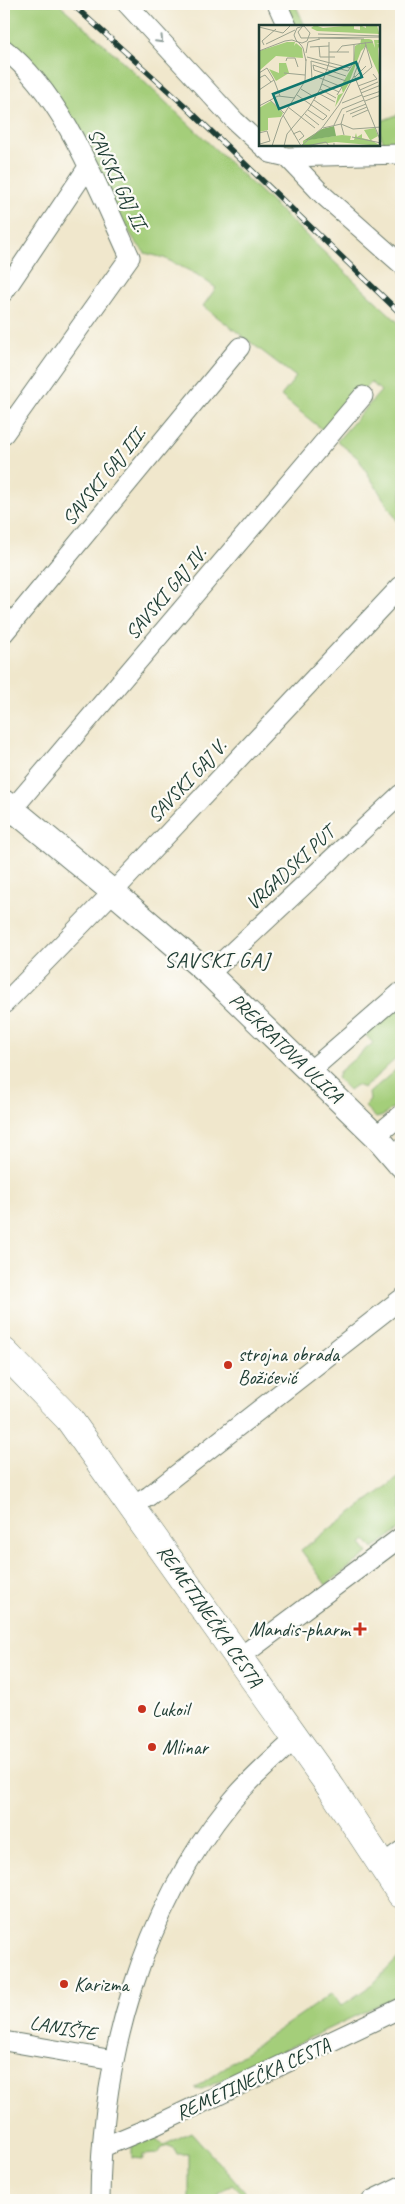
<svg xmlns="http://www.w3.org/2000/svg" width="405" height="2204" font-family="Caveat,sans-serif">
	<rect width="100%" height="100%" fill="#fdfcf7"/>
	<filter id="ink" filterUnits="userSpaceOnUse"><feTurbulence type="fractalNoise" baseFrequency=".02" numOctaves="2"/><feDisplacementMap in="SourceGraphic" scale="10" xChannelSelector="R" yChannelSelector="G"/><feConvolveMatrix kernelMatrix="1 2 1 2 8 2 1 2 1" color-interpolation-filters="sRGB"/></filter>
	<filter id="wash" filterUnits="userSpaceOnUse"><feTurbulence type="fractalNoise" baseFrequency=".0096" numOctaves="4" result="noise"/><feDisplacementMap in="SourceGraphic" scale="20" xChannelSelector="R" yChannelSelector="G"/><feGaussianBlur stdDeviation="1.12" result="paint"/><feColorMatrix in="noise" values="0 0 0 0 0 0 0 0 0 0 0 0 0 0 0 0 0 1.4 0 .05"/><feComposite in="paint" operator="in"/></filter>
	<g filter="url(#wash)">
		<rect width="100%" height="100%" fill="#f0e7cc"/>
		<path fill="#a4ce7a" stroke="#628657" d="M4 4H59L117 56 401 325V527L358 458 337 441 381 391 371 382 325 432 281 396 296 377 203 306 216 288 196 274 164 258 145 253 135 241 106 193 4 44Z
			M284 4H295L305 26H293Z
			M399 114 401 119V143H384L379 131V122Z
			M401 1000V1054L364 1088 356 1085 349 1090 337 1078 340 1071 373 1043 363 1032Z
			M401 1065V1101L383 1116 376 1118 365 1107 370 1100 369 1093Z
			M401 1476V1529L373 1549 366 1540 361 1544 368 1553 326 1585 301 1550Z
			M401 1955V1994L203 2089 195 2088 332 1993 341 2006 373 1984Z
			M191 2132 252 2200H248L232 2184 218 2194 222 2200H189V2154H177L174 2148 169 2146 161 2148 157 2154 143 2155V2159L132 2158V2145L149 2136 155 2137 164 2145Z"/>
	</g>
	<g filter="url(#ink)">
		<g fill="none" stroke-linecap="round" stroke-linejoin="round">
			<g stroke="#687869" stroke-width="21">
				<path id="minor" d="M127 4 235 121 260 144
					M277 4 287 26
					M4 49C64 96 98 188 130 257L4 434
					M261 145 270 153 287 157 401 154
					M287 157 323 195 401 264
					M4 292 88 167
					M4 633 240 347
					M4 819 363 396
					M209 974 401 794
					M4 1004 113 892 401 586
					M310 1071 401 992
					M376 1136 401 1115
					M133 1506 149 1496 401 1299
					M240 1657 401 1537
					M382 1865 401 1851
					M4 2041 114 2060
					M103 2147 156 2125 401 2008
					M100 2200C101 2059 141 1913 231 1802 251 1778 274 1759 296 1738
					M372 2200 401 2186"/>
			</g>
			<g stroke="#687869" stroke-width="26">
				<path id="tertiary" d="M4 802 113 892 209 974 376 1136 401 1165"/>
			</g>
			<g stroke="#687869" stroke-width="29">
				<path id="secondary" d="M4 1352 69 1419 332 1789 401 1894"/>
			</g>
			<use href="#minor" stroke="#fff" stroke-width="19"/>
			<use href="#tertiary" stroke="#fff" stroke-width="24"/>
			<use href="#secondary" stroke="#fff" stroke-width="28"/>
			<g stroke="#1f3d34" stroke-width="5.5">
				<path id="rail" d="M72 4 183 104 401 314"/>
			</g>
			<use href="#rail" stroke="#fdfcf7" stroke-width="4" stroke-dasharray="11" stroke-linecap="butt"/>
		</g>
		<defs><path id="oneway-chevron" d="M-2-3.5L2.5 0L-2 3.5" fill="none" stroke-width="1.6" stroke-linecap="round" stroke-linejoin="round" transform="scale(1.25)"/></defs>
		<use stroke="#8f9e9a" href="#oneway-chevron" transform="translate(160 40) rotate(47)"/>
	</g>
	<g fill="#c8321e" stroke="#fdfcf7" stroke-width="2">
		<circle cx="228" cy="1365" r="5"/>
		<path d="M357.5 1621.5h5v5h5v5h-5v5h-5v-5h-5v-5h5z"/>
		<circle cx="142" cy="1709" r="5"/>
		<circle cx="152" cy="1747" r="5"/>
		<circle cx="64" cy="1984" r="5"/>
	</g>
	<g text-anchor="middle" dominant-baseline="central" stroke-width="4.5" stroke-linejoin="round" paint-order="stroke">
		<g font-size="20" fill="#1f3d34" stroke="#fdfcf7">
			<text transform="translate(118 180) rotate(64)">SAVSKI GAJ II.</text>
			<text transform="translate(104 476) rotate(-51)">SAVSKI GAJ III.</text>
			<text transform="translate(166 593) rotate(-50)">SAVSKI GAJ IV.</text>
			<text transform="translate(187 781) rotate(-47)">SAVSKI GAJ V.</text>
			<text transform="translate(290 868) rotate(-43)">VRGADSKI PUT</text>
			<text transform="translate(286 1048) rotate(44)">PREKRATOVA ULICA</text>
			<text transform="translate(210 1616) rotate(55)">REMETINEČKA CESTA</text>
			<text transform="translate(63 2028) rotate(10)">LANIŠTE</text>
			<text transform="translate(253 2079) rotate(-25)">REMETINEČKA CESTA</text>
		</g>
		<g font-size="20" fill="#1f3d34" stroke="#fdfcf7" text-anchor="start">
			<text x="238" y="1354">strojna obrada<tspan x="238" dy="23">Božićević</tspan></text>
			<text x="350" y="1629" text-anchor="end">Mandis-pharm</text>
			<text x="152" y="1709">Lukoil</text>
			<text x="162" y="1747">Mlinar</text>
			<text x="74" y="1984">Karizma</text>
		</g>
		<g font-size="22" letter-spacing="1" fill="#1f3d34" stroke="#fdfcf7">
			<text x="217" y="960">SAVSKI GAJ</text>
		</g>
	</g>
	<g transform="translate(259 25)">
		<rect width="121" height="121" fill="#f0e7cc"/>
		<path d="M56 0 64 3 95 0V4L101 5V0L107 3V0H118L120 8 121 0V9L58 6 52 3ZM102 14H110L111 19 110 14 113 15 116 23 115 15H121V18H117L121 19 119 24 121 52 107 21 102 26 89 60 76 82 79 70 84 68 82 61 94 40 96 21 101 18V21ZM28 17H36L35 21 37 18 43 23 44 33 17 31 0 46V26ZM20 38H27L30 48 17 56 10 44 20 48ZM12 76 24 88 22 92 9 93V105L0 107V83ZM116 103 119 111 112 115 122 121 77 117 44 121V116L55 114 83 110 92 111 91 115H95L97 108 98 112 103 109V113L111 115 105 105Z" fill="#a4ce7a"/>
		<path d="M75 101 77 111 44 116 63 104Z" fill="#83b16a"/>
		<path fill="none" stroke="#9ca38f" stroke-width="1" d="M0 2 24 8 32 0M43 2 39 7 42 13 122 12M59 9 122 11M59 13 105 14M7 19 36 5M5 20 3 16 17 4M107 20 95 50 122 117M60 21 61 32H76M51 22 70 21M0 26 26 16 33 15 39 17 43 18 48 16 51 8 45 1 38 3 35 10 37 15 42 20 44 23 47 36M70 27H90M78 27 83 21 114 17M47 28 49 17 61 14M48 32 91 43M27 36 28 33H36L39 42M0 48 8 43 15 55 0 65M25 48 46 50M96 52 107 41M0 53 6 50 12 57M15 55 21 71M53 55 52 36 89 46 95 37V20M53 55 56 51 83 62 78 70M87 56 55 45 54 40 87 51M97 56 113 42 106 17M63 59 80 67M99 61 118 54 114 49M42 64 57 73M61 64 77 73M101 65 119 57M59 68 76 77M102 68 122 60M38 70 68 91 64 95 49 85M104 72 122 66M11 75 25 88M55 75 71 86M106 76 122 70M83 78 103 70M0 81 19 71 36 73M29 82 56 103M87 87 107 79M46 89 60 100M85 89 82 99 85 110M91 89 108 82M24 90 42 121M93 92 109 85M75 100 83 84 105 75M64 103 82 99 94 104 122 102M0 108 8 106 11 116 1 119 0 115M34 109 41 106 45 111 40 115M93 112 122 118M75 118V121H94M13 121 22 94 46 56 47 34M25 121 28 109 50 83 61 64 70 38V17M42 121 63 103 80 80 95 51M47 121 67 117 70 121"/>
		<path fill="#0f766e" fill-opacity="0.15" stroke="#0f766e" stroke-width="2.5" d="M97 37 103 52 20 84 14 69Z"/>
		<rect width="121" height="121" fill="none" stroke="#1f3d34" stroke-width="2.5"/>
	</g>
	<rect width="405" height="2204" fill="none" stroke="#fdfcf7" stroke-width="20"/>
</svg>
